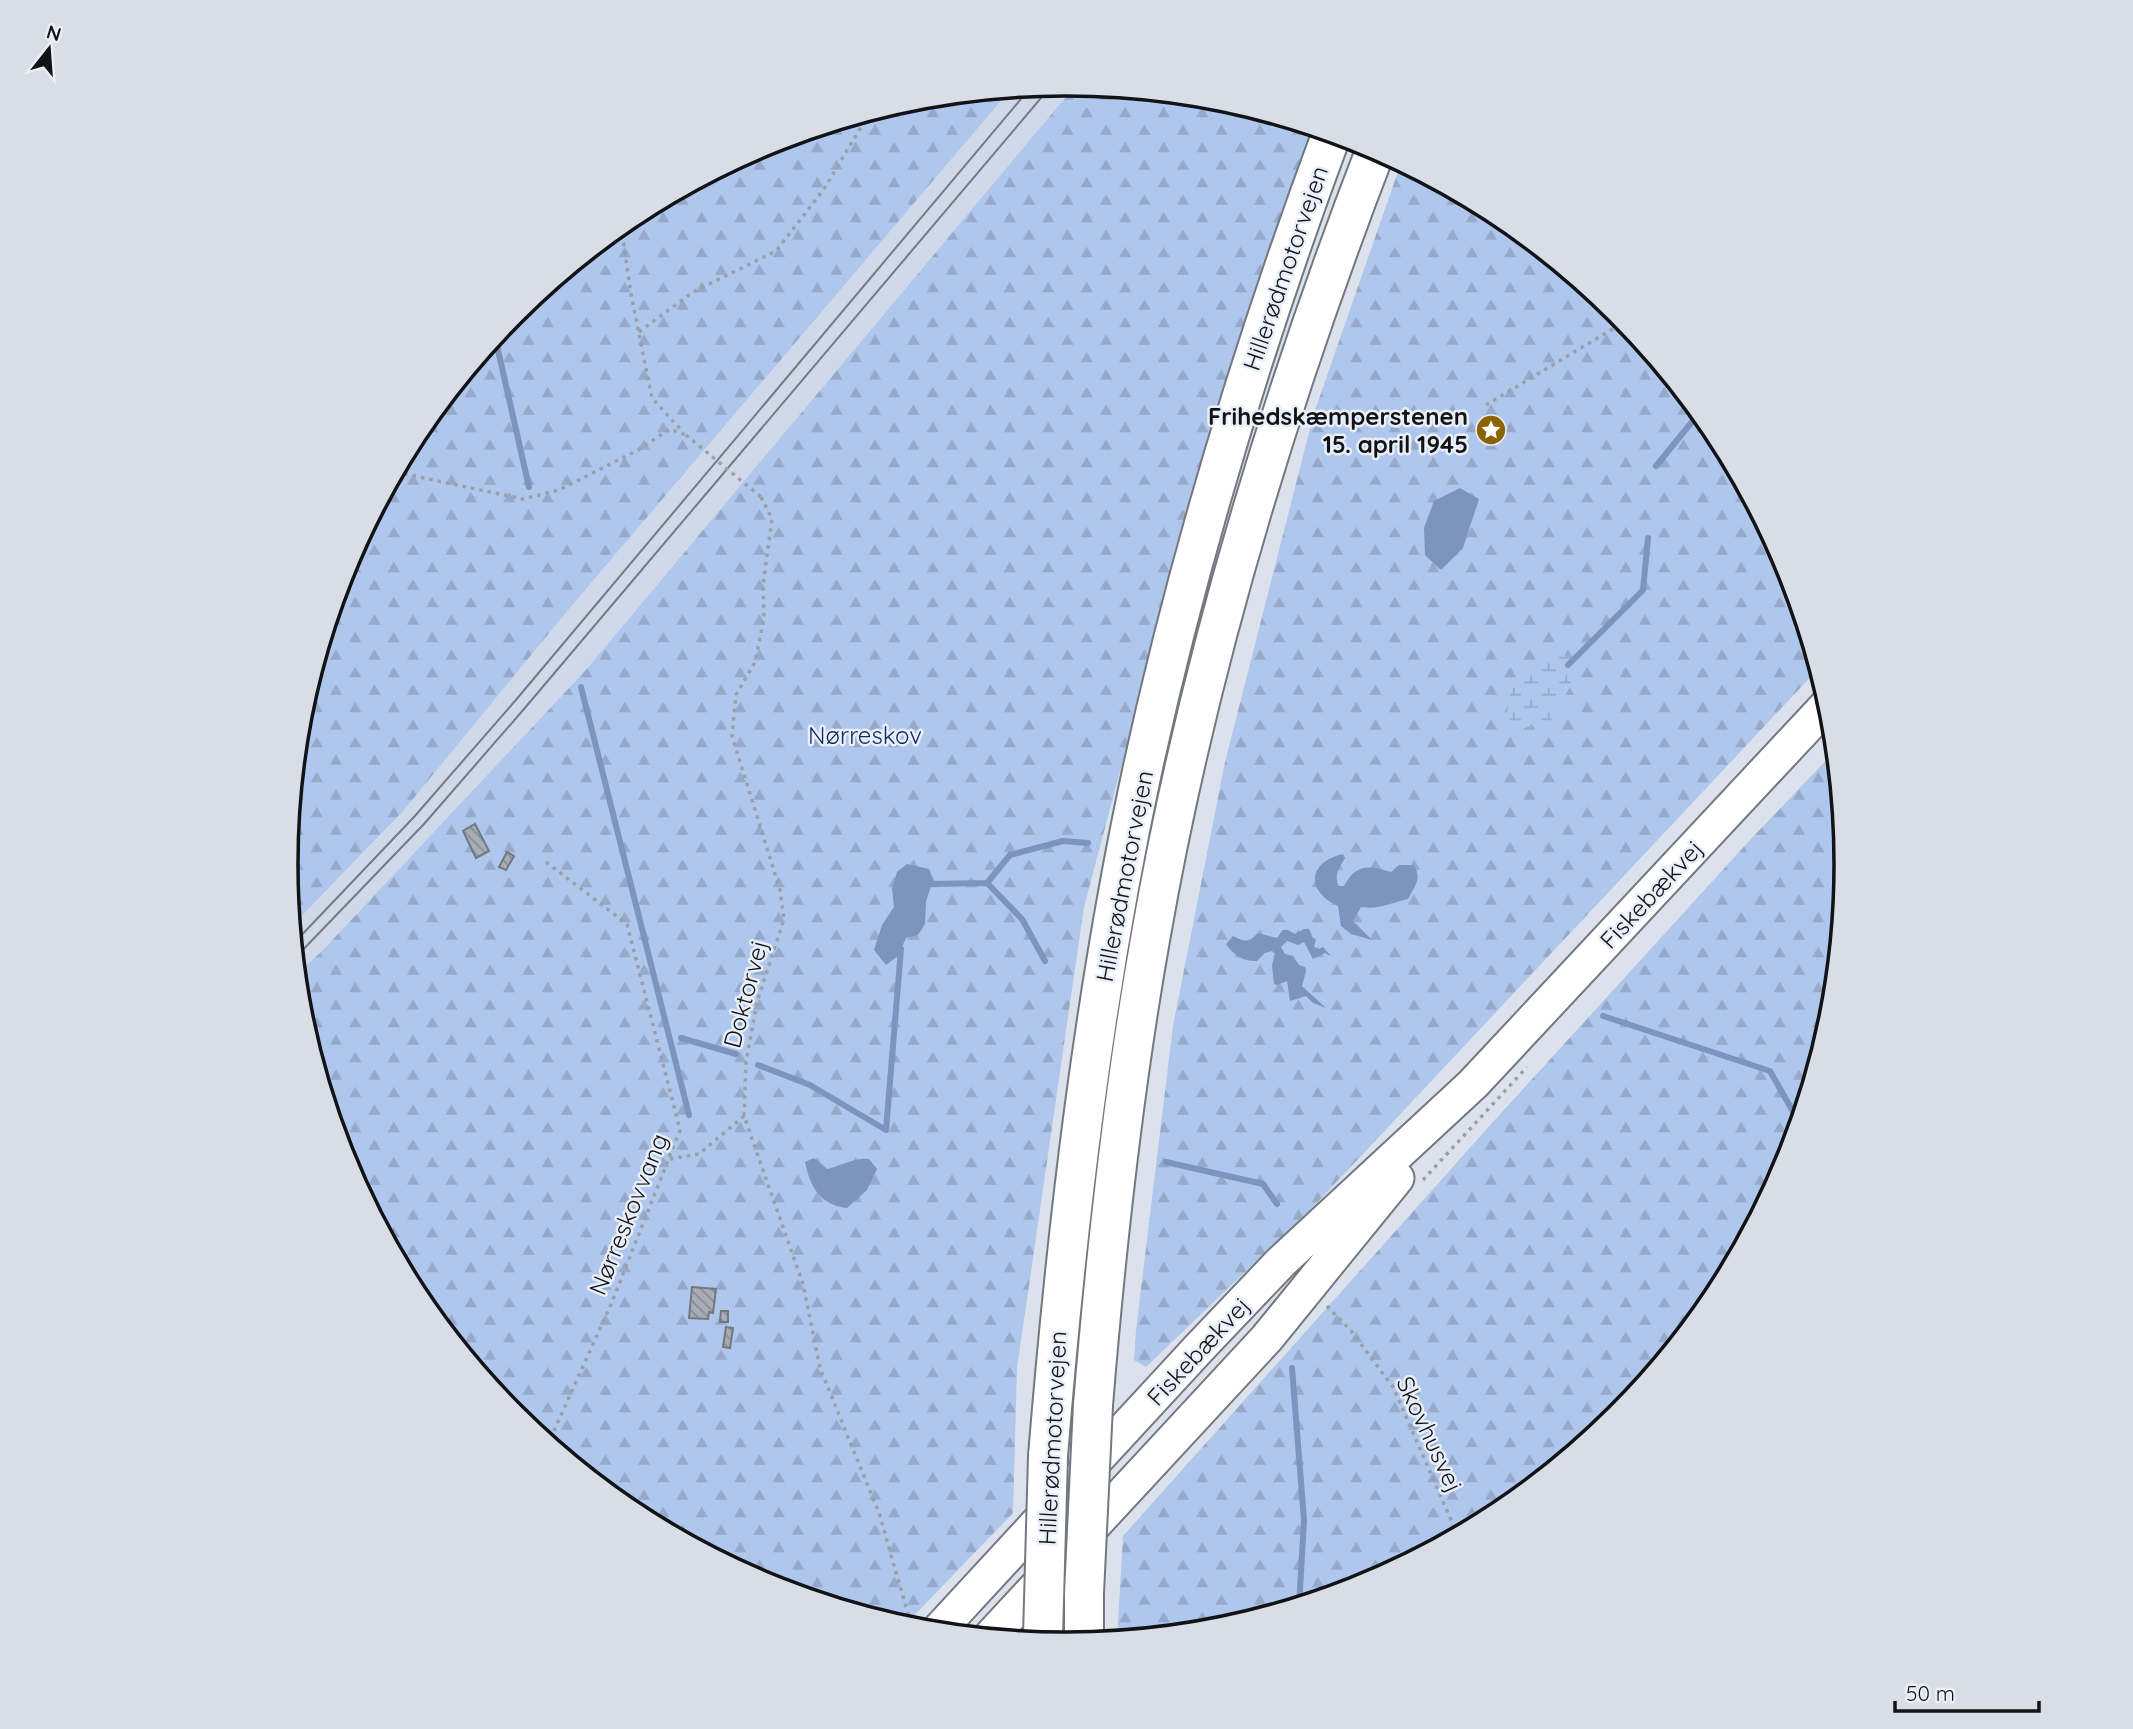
<svg xmlns="http://www.w3.org/2000/svg" width="2133" height="1729" font-family="Quicksand,sans-serif">
	<defs>
		<pattern id="forest-firs" width="22" height="20" patternUnits="userSpaceOnUse" patternTransform="scale(1.75)"><rect width="22" height="20" fill="#afc6ed"/><path d="M5 1l3.5 6h-7zM16 11l3.5 6h-7z" fill="#96a9ca"/></pattern>
		<pattern id="wetland-marsh" width="20" height="14" patternUnits="userSpaceOnUse" patternTransform="scale(1.75)"><rect width="20" height="14" fill="#afc6ed"/><path d="M1 5h8M5 5V1M11 12h8M15 12V8" fill="none" stroke="#96a9ca"/></pattern>
		<pattern id="building-back-hatch" width="6" height="6" patternUnits="userSpaceOnUse" patternTransform="scale(1.75)"><rect width="6" height="6" fill="#a8aeb7"/><path d="M-1 5l2 2M0 0l6 6M5-1l2 2" fill="none" stroke="#878c94"/></pattern>
	</defs>
	<rect width="100%" height="100%" fill="#dce2eb"/>
	<path fill="#cfd9e9" d="M1066 84 1076 85 585 671 323 950 297 974 292 926 404 810 569 609 1011 89Z"/>
	<path fill="url(#forest-firs)" d="M1076 85 1219 99 1313 128 1279 220 1172 575 1084 907 1017 1368 1013 1513 903 1627 767 1585 633 1513 514 1416 417 1298 345 1163 301 1016 297 974 323 950 585 671Z
		M1011 89 569 609 404 810 292 926 286 864 301 712 346 565 418 431 515 312 633 215 768 143 915 99Z
		M1401 163 1500 216 1619 313 1716 431 1788 566 1819 668 1315 1205 1146 1367 1134 1360 1136 1330 1173 1026 1225 762 1314 413Z
		M1836 750 1847 865 1832 1017 1787 1164 1715 1298 1618 1417 1500 1514 1365 1586 1218 1630 1117 1640 1123 1536 1493 1122 1750 840Z"/>
	<path fill="url(#wetland-marsh)" d="M1561 654 1575 659 1570 687 1551 720 1515 731 1507 713 1512 684 1536 661Z"/>
	<path fill="#7d94bf" d="M1460 488 1479 499 1463 548 1441 570 1425 555 1424 528 1434 501Z
		M1343 854 1345 858C1340 867 1333 876 1339 886H1344C1356 864 1368 865 1391 872L1399 865H1414C1422 879 1415 886 1408 899 1390 903 1379 910 1361 907L1353 921 1372 940 1351 934 1341 926 1338 906C1305 891 1308 862 1343 854Z
		M907 864 929 869 933 879 926 902 925 924 918 935 906 938 898 956 886 965 874 950 882 925 894 907 892 888 897 872Z
		M1304 929H1309L1313 938 1316 939 1314 947 1319 949 1323 947 1331 956 1325 953 1313 959 1304 942 1298 945 1287 941 1281 947 1285 954 1293 956 1299 965 1305 967 1306 971 1302 986 1326 1008 1313 1003 1306 996 1290 1001 1287 981 1277 985 1274 984 1272 965 1275 954 1272 951 1265 953 1257 961C1243 962 1234 955 1226 944L1233 936C1245 942 1248 943 1258 933L1277 938 1283 930H1288L1295 934Z
		M814 1158 827 1169C841 1166 855 1157 869 1159L877 1169 867 1190 847 1208C820 1205 810 1187 805 1162Z"/>
	<g fill="none" stroke-linecap="round" stroke-linejoin="round">
		<path stroke="#7d94bf" stroke-width="6" d="M495 337 529 487
			M1656 466 1700 412
			M1568 665 1643 590 1648 538
			M581 687 689 1115
			M987 883 1010 855 1063 841 1088 843
			M932 884 987 883 1022 919 1045 961
			M1603 1016 1770 1071 1800 1124
			M681 1038 736 1054
			M758 1065 810 1085 886 1130 901 949
			M1166 1162 1263 1184 1277 1204
			M1292 1368 1304 1520 1299 1606"/>
	</g>
	<path fill="url(#building-back-hatch)" stroke="#737880" stroke-width="2" d="M475 824 489 851 476 858 463 831Z
		M507 852 514 856 506 870 499 867Z
		M692 1287 716 1289 713 1313 709 1312 708 1319 689 1318Z
		M721 1311H728V1322H720Z
		M726 1327 733 1328 730 1348 723 1347Z"/>
	<g fill="none" stroke-linecap="round" stroke-linejoin="round">
		<g stroke="#737880" stroke-width="37">
			<path id="secondary" d="M937 1632 1200 1347 1281 1262 1473 1084 1829 703
				M990 1637 1267 1338 1397 1178"/>
		</g>
		<g stroke="#737880" stroke-width="42">
			<path id="highway" d="M1093 1405C1106 1247 1123 1090 1151 934 1198 666 1278 403 1376 149
				M1048 1456C1067 1224 1094 994 1143 767 1190 552 1255 340 1332 133
				M1084 1643V1593"/>
		</g>
		<path stroke="#9ba0a7" stroke-width="3.5" stroke-dasharray="3.5 5" stroke-linecap="butt" d="M621 226 631 294 652 398 683 432
			M639 332 693 292 776 251 824 189 870 112
			M1486 405 1626 321
			M396 472 523 499 559 490 638 450 670 429 686 435
			M761 497 772 519 763 585 764 618 755 662 736 695 732 736 780 890 784 919 757 1002 746 1062 744 1116 803 1284 820 1368 879 1513 912 1628
			M546 862 627 924 680 1130 612 1302 548 1444
			M670 1159 699 1154 744 1116
			M1423 1180 1527 1067
			M1327 1306 1352 1332 1393 1387 1458 1536"/>
		<use href="#secondary" stroke="#fff" stroke-width="33"/>
		<use href="#highway" stroke="#fff" stroke-width="38"/>
		<path stroke="#767a80" stroke-width="2" d="M294 943 414 817 515 701 1031 87
			M295 958 424 824 524 709 1052 85"/>
		<g stroke="#737880" stroke-width="42" stroke-linecap="butt">
			<path id="highway-bridge" d="M1084 1593 1093 1405
				M1043 1636 1048 1456"/>
		</g>
		<path stroke="#9ba0a7" stroke-width="3.5" stroke-dasharray="3.5 5" stroke-linecap="butt" d="M686 435 761 497"/>
		<use href="#highway-bridge" stroke="#fff" stroke-width="38"/>
	</g>
	<defs>
		<g id="sight-disc" transform="scale(1.575)"><circle r="9.5" fill="#8a6403" stroke="#e9eff8"/><path d="M0-6L1.8-2.2L6-1.7L2.9 1.2L3.7 5.4L0 3.3L-3.7 5.4L-2.9 1.2L-6-1.7L-1.8-2.2Z" fill="#fff"/></g>
	</defs>
	<g fill-rule="evenodd">
		<use href="#sight-disc" x="1491" y="430"/>
	</g>
	<g text-anchor="middle" dominant-baseline="central" stroke-width="5" stroke-linejoin="round" paint-order="stroke">
		<g font-size="24" fill="#111316" stroke="#e9eff8">
			<text transform="translate(1285 268) rotate(-71)">Hillerødmotorvejen</text>
			<text transform="translate(1124 876) rotate(-79)">Hillerødmotorvejen</text>
			<text transform="translate(1651 894) rotate(-47)">Fiskebækvej</text>
			<text transform="translate(745 994) rotate(-75)">Doktorvej</text>
			<text transform="translate(628 1214) rotate(-68)">Nørreskovvang</text>
			<text transform="translate(1198 1351) rotate(-47)">Fiskebækvej</text>
			<text transform="translate(1430 1434) rotate(65)">Skovhusvej</text>
			<text transform="translate(1052 1438) rotate(-87)">Hillerødmotorvejen</text>
		</g>
		<g font-size="24" font-weight="bold" fill="#111316" stroke="#e9eff8" text-anchor="end">
			<text x="1468" y="416">Frihedskæmperstenen<tspan x="1468" dy="28">15. april 1945</tspan></text>
		</g>
		<g font-size="24" fill="#0f2a5e" stroke="#e9eff8">
			<text x="865" y="735">Nørreskov</text>
		</g>
	</g>
	<path d="M0 0H2133V1729H0ZM298 864a768 768 0 1 1 1536 0a768 768 0 1 1-1536 0Z" fill="#d8dde6" fill-rule="evenodd"/>
	<path fill="none" stroke="#111316" stroke-width="3.5" d="M298 864a768 768 0 1 1 1536 0a768 768 0 1 1-1536 0Z"/>
	<g transform="translate(49 49) rotate(17)" stroke="#e9eff8" stroke-width="5" paint-order="stroke">
	<path d="M0-5L12 26L0 18L-12 26Z" fill="#111316"/>
	<text y="-10" font-size="19" font-weight="bold" text-anchor="middle" fill="#111316">N</text>
	</g>
	<path d="M1895 1701v10h144v-10" fill="none" stroke="#111316" stroke-width="3.5"/>
	<text x="1906" y="1701" font-size="21" fill="#111316" stroke="#e9eff8" stroke-width="5" paint-order="stroke">50 m</text>
</svg>
